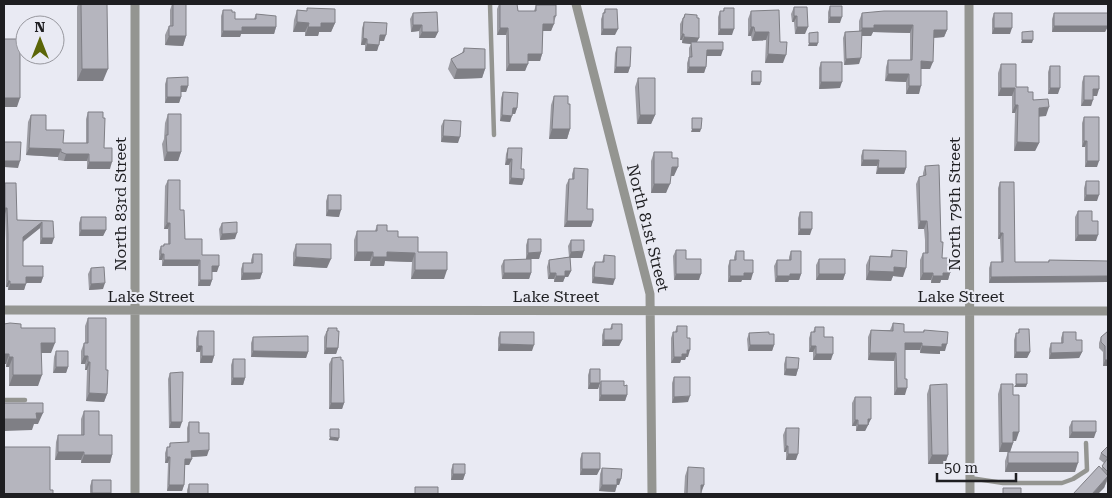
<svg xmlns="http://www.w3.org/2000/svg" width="1112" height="498" font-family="'Roboto Serif',serif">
	<rect width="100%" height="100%" fill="#e9eaf3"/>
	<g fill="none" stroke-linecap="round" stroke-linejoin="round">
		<path stroke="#949591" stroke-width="4.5" d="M490 4 494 135
			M4 400H25
			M970 478 1003 483H1062L1073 479 1087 470 1086 443"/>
		<path stroke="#949591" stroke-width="9" d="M135 4V494
			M576 4 650 294 652 494
			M969 4 970 494
			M4 310 1108 311"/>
	</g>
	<path fill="#9c9ca3" d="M78 4H107L103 81H77V7Z
		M172 4H186V36L183 46 165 45V35L169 26H170V10Z
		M499 4H517L518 11H534L536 5 556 16 551 31H543L542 54 540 61H528L525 71H506V35H497V9Z
		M830 6 840 23H828V12Z
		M794 7 805 34H795L794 22H792L791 14Z
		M307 8 335 23 331 32H319L318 36H305V32H293L294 20 297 10 307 11Z
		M724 8 732 35H718V17L720 11H723Z
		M605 9 615 35H601V19Z
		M223 10 232 12 235 19H254L256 14 276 27 274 34H241L240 37H221V16Z
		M751 11 780 42 783 63H765L766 40 752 41 751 36H748V19Z
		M413 13 438 32 435 38H419V31L411 32 410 19Z
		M862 13 947 30 944 37 933 38 930 69H921L919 94H906V82L885 81 886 67 888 60H910V33L873 32 871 36H862L859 64 844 65 843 38 845 32 859 31V21Z
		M994 13 1010 34H992V19Z
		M1054 13 1108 26 1105 32H1052V19Z
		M685 14 697 42 721 56H707L706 67 704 73H687V63L689 57V48L691 44 682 43V40H680V24Z
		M364 22 384 41H379L377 51H365V45H361L362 28Z
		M617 47 630 67 628 73H614L615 53Z
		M464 48 485 69 482 78 454 79 448 69 451 59 462 53Z
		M821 62 840 88 819 89V68Z
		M1001 64 1016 87 1028 92 1046 116H1039V143L1035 151H1014L1015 113H1012V96H998V73Z
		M1050 66 1058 94H1048V72Z
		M752 71 760 85H751V74Z
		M1084 76 1097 96H1093L1091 106H1081L1082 82Z
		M167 78 188 86 186 92H181V97L179 103H165V84Z
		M638 78 655 115 651 124H637L635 87Z
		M503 92 517 108 515 114H512L510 122 500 121 501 98Z
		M554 96 568 104 570 129 567 139H549L551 105Z
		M88 112 104 148 110 169H87V161H64L58 160V157L26 155 28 122 31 115 46 130 63 143H86V119Z
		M168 114 181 152 178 161H164L162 144 164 139 165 123Z
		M1084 117 1097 167H1085V147H1082V123Z
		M444 120 458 143 441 142V126Z
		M508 148 521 169 524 179 522 185 509 184V165H505L506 154Z
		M863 150 906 168 904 174H876L877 166H861V156Z
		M654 152 672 158 674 176H670L666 193H651V161Z
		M925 166 941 242 942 258 950 273 948 280H941L940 283H931V280H920V260L923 253H925V240L924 229H918L916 184 919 177 923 176V173Z
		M574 168 587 209 593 221 591 227H564L566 185 569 179H572V174Z
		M168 180 180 210 185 239 202 255 217 272H212V280L210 286H198V266H162V260H159V251L161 246H163L164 244H168V229H164L165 186Z
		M1086 181 1097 201H1084V188Z
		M1000 182 1015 262H1048L1049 260 1108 261V279L1107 282 989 283V268L991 262H1001L1000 239H998V188Z
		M5 183 17 220 53 221 52 244H40V228L23 242V266L43 277 41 283H26L24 290H8V287H6V240L5 214H4V187Z
		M328 195 339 217 326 216V201Z
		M1078 211 1092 221 1096 241H1075V217Z
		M800 212 810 235H798V218Z
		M81 217 106 230 103 236H79V223Z
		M222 223 235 239 220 240 219 229Z
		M377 225 398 237 418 252 444 279H411L412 262 385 261 384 266H370V261H354V240L357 231H375Z
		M528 239 541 252 539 259H526V245Z
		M571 240 582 258H570L571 271 568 277H565L563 282H554V279H548L547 267 549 260 569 257 568 246Z
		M296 244 327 268 293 266V253Z
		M676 250 686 259 699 280H674L673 256Z
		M892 250 903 277 893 276 891 281 866 280V265L870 256 890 257Z
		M736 251 744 260 751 280H742L741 282H728V266L730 260H734V257Z
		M791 251 801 274 799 280H789L788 282H775L774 266 777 260H789V257Z
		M253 254 262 273 260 279 241 280V269L243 263H251V260Z
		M604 255 613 285 592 283V268L595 262H602Z
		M819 259 845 274 843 280H816V265Z
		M504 260 531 273 529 279H502L501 266Z
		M91 268 103 289 89 290 88 274Z
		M88 318 107 394 104 402 86 401 87 370H85V364H81V351L84 343H85V326Z
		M893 323 904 332H923L924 330 945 351H940V354L920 353V350H905V395H894V361L868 360V337L871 330H890Z
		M612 324 622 340 619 346H602V335L604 329H610Z
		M677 326 688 357H686L685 360H681L680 363H671V338L673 332H675Z
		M815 327 824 337 831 360H813V352H809V338L811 332H813Z
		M21 328 51 353H41L38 386H9V367H6V364H4Z
		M328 328 338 348 336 354H324V337Z
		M1019 329 1030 352 1027 358H1014V340L1016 333H1018Z
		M198 331 214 356 212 363H200V352H196V338Z
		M1108 331V366H1103V352L1099 348V343L1101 337Z
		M500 332 532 351H498V338Z
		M1063 332 1076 340 1082 352 1079 358 1049 359V349L1051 343H1061V338Z
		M749 333 769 334 774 345 772 351H748L747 339Z
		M253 337 308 352 306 358 251 357V343Z
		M56 351 68 367 66 373H53L54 357Z
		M786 357 798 369 796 376 784 375V364Z
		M332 358 344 403 342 409H329V364Z
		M233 359 245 378 243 385H231V365Z
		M590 369 600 383 598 389H588V375Z
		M170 373 180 428H169L168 379Z
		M674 377 688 402 672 403V383Z
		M601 381 624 386 627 395 625 401H599V387Z
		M1001 384 1013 395 1016 441H1013V443L1010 452 1075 472H1005V461L1008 452H999L998 394Z
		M930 385 948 455 945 464H928L927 394Z
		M855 397 869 425H868L865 431H856V426H852V403Z
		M84 411 112 455 110 463H81V460H55L56 442 58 435H81V419Z
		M1072 421 1094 438H1069V427Z
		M189 422 199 433 207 456 192 457 189 465H185L184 485 182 491H167L168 463H165V453L167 447H169L170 443H187V428Z
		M786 428 796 460H786V452H784L783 435Z
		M1108 448V479L1104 488 1101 469 1104 463 1099 459 1101 453Z
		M582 453 597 475H580V459Z
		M453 464 465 474 463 480H451V470Z
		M688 467 704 485 701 494H684L685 476Z
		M602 468 621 479 619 485H617L615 492 599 491 600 474Z
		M92 480 111 494H90V486Z
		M189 484 208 494H187V490Z"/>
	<path fill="#7f7f85" d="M794 16H797L794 22H792Z
		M830 17H842L840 23H828Z
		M297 22 309 23 305 32H293Z
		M321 23H335L331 32H319L318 36H305L308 27Z
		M543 24H554L551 31H540Z
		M413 25H422L419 31 411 32Z
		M874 25H913L910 33 873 32 871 36H859L862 28Z
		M1054 26H1108L1105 32H1052Z
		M242 27H276L274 34H241L240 37H221L223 31Z
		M751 27H754L751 36H748Z
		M797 27H808L805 34H795Z
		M500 28H508L506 35H497Z
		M994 28H1012L1010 34H992Z
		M603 29H618L615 35H601Z
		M720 29H734L732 35H718Z
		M934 30H947L944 37 931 38Z
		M422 32H438L435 38H419Z
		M755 32H769L766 40 752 41Z
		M682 34H684L682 40H680Z
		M380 35H386L384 41H378Z
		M169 36H186L183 46 165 45Z
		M684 37 699 38 696 44 691 42V44L682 43Z
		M363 38 367 39 365 45H361Z
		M1022 40H1033L1032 43H1021Z
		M809 43H818L817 46H808Z
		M367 44 379 45 377 51H365Z
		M707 50H723L721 56H705Z
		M528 54H542L540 61H525Z
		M768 54 786 55 783 63H765Z
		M861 58 859 64 844 65 846 59Z
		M921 61 933 62 930 69H919Z
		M509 64H528L525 71H506Z
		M616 67H630L628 73H614Z
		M689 67H706L704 73H687Z
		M82 69H108L103 81H77Z
		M457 69H485L482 78 454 79Z
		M888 74H909L906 82 885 81Z
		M752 82H761L760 85H751Z
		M821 82H842L840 88 819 89Z
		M181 86H188L186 92H179Z
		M909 86H921L919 94H906Z
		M1001 88H1015L1012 96H998Z
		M1050 88H1060L1058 94H1048Z
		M1093 89H1099L1097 96H1091Z
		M167 97H181L179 103H165Z
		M4 98H20L17 107H4Z
		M1084 100H1093L1091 106H1081Z
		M1015 105H1018L1015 113H1012Z
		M1049 107 1046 116 1036 117 1039 108Z
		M513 108H517L515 114H510Z
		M502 115 512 116 510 122 500 121Z
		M640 115H655L651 124H637Z
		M552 129H570L567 139H549Z
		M692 129H701L700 132H691Z
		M443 136 460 137 458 143 441 142Z
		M1084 141H1087L1085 147H1082Z
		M1017 142 1039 143 1035 151H1014Z
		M29 148 61 149 58 157 26 155Z
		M167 152H181L178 161H164Z
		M66 154H89L87 161H64Z
		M507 159H512L509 165H505Z
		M863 160H879L877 166H861Z
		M4 161H20L18 168 4 167Z
		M1087 161H1099L1097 167H1085Z
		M89 162H112L110 169H87Z
		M672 167H678L674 176H668Z
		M878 168H906L904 174H876Z
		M511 178 524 179 522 185 509 184Z
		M654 184H670L666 193H651Z
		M1086 195H1099L1097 201H1084Z
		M5 208H7L5 214H4Z
		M328 210H341L339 217 326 216Z
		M567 221H593L591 227H564Z
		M920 221H927L924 229H918Z
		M42 222 40 228 21 243 23 237Z
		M167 223H170L168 229H164Z
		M800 229H812L810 235H798Z
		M81 230H106L103 236H79Z
		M237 233 235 239 220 240 222 234Z
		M1000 233H1003L1000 239H998Z
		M1078 235H1098L1096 241H1075Z
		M42 238H54L52 244H40Z
		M584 251 582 258H569L571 252Z
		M357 252H373L370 261H354Z
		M387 252 415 253 412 262 385 261 384 266H370L373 257Z
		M541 252 539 259H526L528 253Z
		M161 254H164L162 260H159Z
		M296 257 331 259 327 268 293 266Z
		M164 260H200L198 266H162Z
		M212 266H219L217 272H210Z
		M894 267 906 268 903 277 893 276 891 281 866 280 869 271Z
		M415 270H447L444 279H411Z
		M565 271H571L568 277H565L563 282H554L556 276Z
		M243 273H262L260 279 241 280Z
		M504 273H531L529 279H502Z
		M550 273H556L554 279H548Z
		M744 273H753L751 280H742L741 282H728L730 276Z
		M923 273H933L931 280H920Z
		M943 273H950L948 280H941L940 283H931L933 276Z
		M676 274H701L699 280H674Z
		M790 274H801L799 280H789L788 282H775L777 276Z
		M819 274H845L843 280H816Z
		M1108 276 1107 282 989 283 991 277Z
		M26 277H43L41 283H24Z
		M594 277 615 279 613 285 592 283Z
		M200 280H212L210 286H198Z
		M8 281H10L8 287H6Z
		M105 283 103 289 89 290 91 284Z
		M10 284H26L24 290H8Z
		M604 340H622L619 346H602Z
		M41 343H55L51 353H37Z
		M905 343H922L920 350H902Z
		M500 344 534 345 532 351H498Z
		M942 344H947L945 351H940V354L920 353 922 346Z
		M750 345H774L772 351H748Z
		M198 346H202L200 352H196Z
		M811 346H816L813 352H809Z
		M326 348H338L336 354H324Z
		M687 350H690L688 357H686L685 360H681L680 363H671L674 357 682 354Z
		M253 351 308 352 306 358 251 357Z
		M1016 352H1030L1027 358H1014Z
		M1082 352 1079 358 1049 359 1051 353Z
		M870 353H896L894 361 868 360Z
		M4 354H9L6 364H4Z
		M816 354H833L831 360H813Z
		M84 356H88L85 364H81Z
		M202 356H214L212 363H200Z
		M9 357H13L9 367H6Z
		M1105 360H1108V366H1103Z
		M88 362H90L87 370H85Z
		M56 367H68L66 373H53Z
		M786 369H798L796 376 784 375Z
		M13 375H42L38 386H9Z
		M233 378H245L243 385H231Z
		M590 383H600L598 389H588Z
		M1016 384H1027L1026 387H1014Z
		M897 388H907L905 395H894Z
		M89 393 107 394 104 402 86 401Z
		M601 395H627L625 401H599Z
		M690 396 688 402 672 403 674 397Z
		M331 403H344L342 409H329Z
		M36 413H43L38 424H34L32 430 4 431V419Z
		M868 419H871L865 431H856L858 425Z
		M855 420H858L856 426H852Z
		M171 422H182L180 428H169Z
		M1013 432H1019L1016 441H1010Z
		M1072 432H1096L1094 438H1069Z
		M330 437 339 438 338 441 329 440Z
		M1002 443H1013L1010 452H999Z
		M786 446H788L786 452H784Z
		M209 450 207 456 189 457 191 451Z
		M58 452H84L81 460H55Z
		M788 454H798L796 460H786Z
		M84 455H112L110 463H81Z
		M932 455H948L945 464H928Z
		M167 457H170L168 463H165Z
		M185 459H192L189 465H183Z
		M1008 463H1078L1075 472H1005Z
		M582 469H600L597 475H580Z
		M453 474H465L463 480H451Z
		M1108 476 1104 488 1098 494H1092Z
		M617 479H621L619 485H615Z
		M169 485H184L182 491H167Z
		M602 485H617L615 492 599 491Z
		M701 485H704L700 494Z
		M92 493H111V494H91Z"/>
	<path fill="#b5b5be" stroke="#7f7f85" d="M81 4H107L108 69H82Z
		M173 4H186V36H169V26H173Z
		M500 4H517L518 11H536V5H556V16H554V24H543L542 54H528V64H509L508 28H500Z
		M830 6H842V17H830Z
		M794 7H807L808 27H797V16H794Z
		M307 8 335 9V23H321V27H308L309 23 297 22V10L307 11Z
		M724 8H734V29H720V11H724Z
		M605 9H617L618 29H603V13H605Z
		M223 10H232V12H235V19H256V14L276 16V27H242V31H223Z
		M779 10 780 42H787L786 55 768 54 769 32H755L754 27H751V11Z
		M884 11H947V30H934L933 62 921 61V86H909V74H888V60H912L913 25H874V28H862V13Z
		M437 12 438 32H422V25H413V13Z
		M994 13H1012V28H994Z
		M1054 13H1108V26H1054Z
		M685 14 697 15V18H699V38L684 37V34H682L683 18H684Z
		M364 22 387 23 386 35H380L379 45 367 44V39L363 38Z
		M862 31 861 58 846 59 845 32Z
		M1033 31V40H1022V32Z
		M818 32V43H809V33Z
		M4 39H20V98H4Z
		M691 42H723V50H707L706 67H689V57H692Z
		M617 47H631L630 67H616Z
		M464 48 485 49V69H457L451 59 464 52Z
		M821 62H842V82H821Z
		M1001 64H1016V87H1028V92H1033V100L1048 99 1049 107 1039 108V143L1017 142 1018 105H1015V88H1001Z
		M1050 66H1060V88H1050Z
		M752 71H761V82H752Z
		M1084 76H1099V89H1093V100H1084Z
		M188 77V86H181V97H167V78Z
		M638 78H655V115H640Z
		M503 92 518 93 517 108H513L512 116 502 115Z
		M554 96H568V104H570V129H552Z
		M88 112H103V118H105L104 148H112V162H89V154H66L61 152V149L29 148 31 115H46V130H64L63 143H88Z
		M168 114H181V152H167L166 135H168Z
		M1084 117H1099V161H1087V141H1084Z
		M692 118H702L701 129H692Z
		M444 120 461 121 460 137 443 136Z
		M4 142H21L20 161H4Z
		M508 148H522L521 169H524V179L511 178 512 159H507Z
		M863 150 906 151V168H878L879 160H863Z
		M654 152H672V158H678V167H672L670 184H654Z
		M939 165 941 242H943L942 258H951L950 273H943V276H933V273H923V253H928V233L927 221H920L919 177 926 175 925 166Z
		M574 168 588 169 587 209H593V221H567L569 179H574Z
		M168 180H180V210H184L185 239H202V255H219V266H212V280H200V260H164V254H161V246H164V244H170V223H167Z
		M1086 181H1099V195H1086Z
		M1000 182H1014L1015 262H1049V260L1108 261V276L991 277V262H1003V233H1000Z
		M5 183H16L17 220 53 221 54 238H42V222L23 237V266H43V277H26V284H10V281H8V234L7 208H5Z
		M328 195H341V210H328Z
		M1078 211H1092V221H1098V235H1078Z
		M800 212H812V229H800Z
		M81 217H106V230H81Z
		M237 222V233L222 234V223Z
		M377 225H387V231H398V237H418V252H447V270H415V253L387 252V257H373V252H357V231H377Z
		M528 239H541V252L528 253Z
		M571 240H584V251L571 252Z
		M296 244H331V259L296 257Z
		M676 250H686V259H701V274H676Z
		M892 250 907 251 906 268 894 267V272L869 271 870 256 892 257Z
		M736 251H744V260H753V273H744V276H730V260H736Z
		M791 251H801V274H790V276H777V260H791Z
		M253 254H262V273H243V263H253Z
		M604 255 615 256V279L594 277 595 262H604Z
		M570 257 571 271H565V276H556V273H550L549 260Z
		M531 259V273H504V260Z
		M819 259H845V274H819Z
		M104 267 105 283 91 284V268Z
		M88 318H106V370H108L107 394 89 393 90 362H88V356H84V343H88Z
		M10 323 21 324V328H55V343H41L42 375H13V357H9V354H4V324Z
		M893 323 904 324V332H924V330L948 332 947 344H942V347L922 346V343H905V379H907V388H897L896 353H870L871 330 893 331Z
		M612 324H622V340H604V329H612Z
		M677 326H687V338H690V350H687V354H682V357H674L673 332H677Z
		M815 327H824V337H833V354H816V346H811V332H815Z
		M328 328H337V331H339L338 348H326L327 331H328Z
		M1019 329H1029L1030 352H1016V333H1019Z
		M198 331H214V356H202V346H198Z
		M1108 331V360H1105V346L1101 342V337Z
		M500 332H534V345L500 344Z
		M769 332V334H774V345H750L749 333Z
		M1063 332H1076V340H1082V352L1051 353V343H1063Z
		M308 336V352L253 351V337Z
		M56 351H68V367H56Z
		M341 357V360H343L344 403H331L332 358Z
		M786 357 799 358 798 369H786Z
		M233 359H245V378H233Z
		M590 369H600V383H590Z
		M183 372 182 422H171L170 373Z
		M1016 374H1027V384H1016Z
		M674 377H690V396L674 397Z
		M601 381H624V386L627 385V395H601Z
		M947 384 948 455H932L930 385Z
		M1001 384H1013V395H1019V432H1013V443H1002Z
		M855 397H871V419H868V425H858V420H855Z
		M4 403H43V413H36L37 419H4Z
		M84 411H99V435H112V455H84V452H58V435H84Z
		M1072 421H1096V432H1072Z
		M189 422H199V433H209V450L191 451 192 459H185L184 485H169L170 457H167V447H170V443L189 442Z
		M786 428H799L798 454H788V446H786Z
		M330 429H339V438L330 437Z
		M4 447H50V490H53V494H4Z
		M1107 447 1108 448V472L1102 466 1108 458 1101 453Z
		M1008 452H1078V463H1008Z
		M582 453H600V469H582Z
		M453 464H465V474H453Z
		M1099 466 1108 476 1092 494H1073Z
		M688 467 704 468V485H701V494H687Z
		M602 468 622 469 621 479H617V485H602Z
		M92 480H111V493H92Z
		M189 484H208V494H189Z
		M415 487H438V494H415Z
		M1003 488H1021V494H1003Z"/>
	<g text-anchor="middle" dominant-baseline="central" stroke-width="4" stroke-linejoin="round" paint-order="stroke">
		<g font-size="16" fill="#1e1e21" stroke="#e9eaf3">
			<text transform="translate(120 204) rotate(-90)">North 83rd Street</text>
			<text transform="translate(954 204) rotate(-90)">North 79th Street</text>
			<text transform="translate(648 228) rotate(76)">North 81st Street</text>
			<text x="151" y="296">Lake Street</text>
			<text x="556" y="296">Lake Street</text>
			<text x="961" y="296">Lake Street</text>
		</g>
	</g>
	<rect width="1112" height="498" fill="none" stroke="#1e1e21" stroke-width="10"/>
	<g transform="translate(40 40)"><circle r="24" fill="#e9eaf3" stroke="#98989f"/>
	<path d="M0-4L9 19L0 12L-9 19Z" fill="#5b6507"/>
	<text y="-8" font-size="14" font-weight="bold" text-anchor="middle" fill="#1e1e21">N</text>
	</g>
	<path d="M937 473v8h79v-8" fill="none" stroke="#1e1e21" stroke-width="2.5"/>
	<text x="944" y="473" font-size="15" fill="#1e1e21" stroke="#e9eaf3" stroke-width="4" paint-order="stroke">50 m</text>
</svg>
